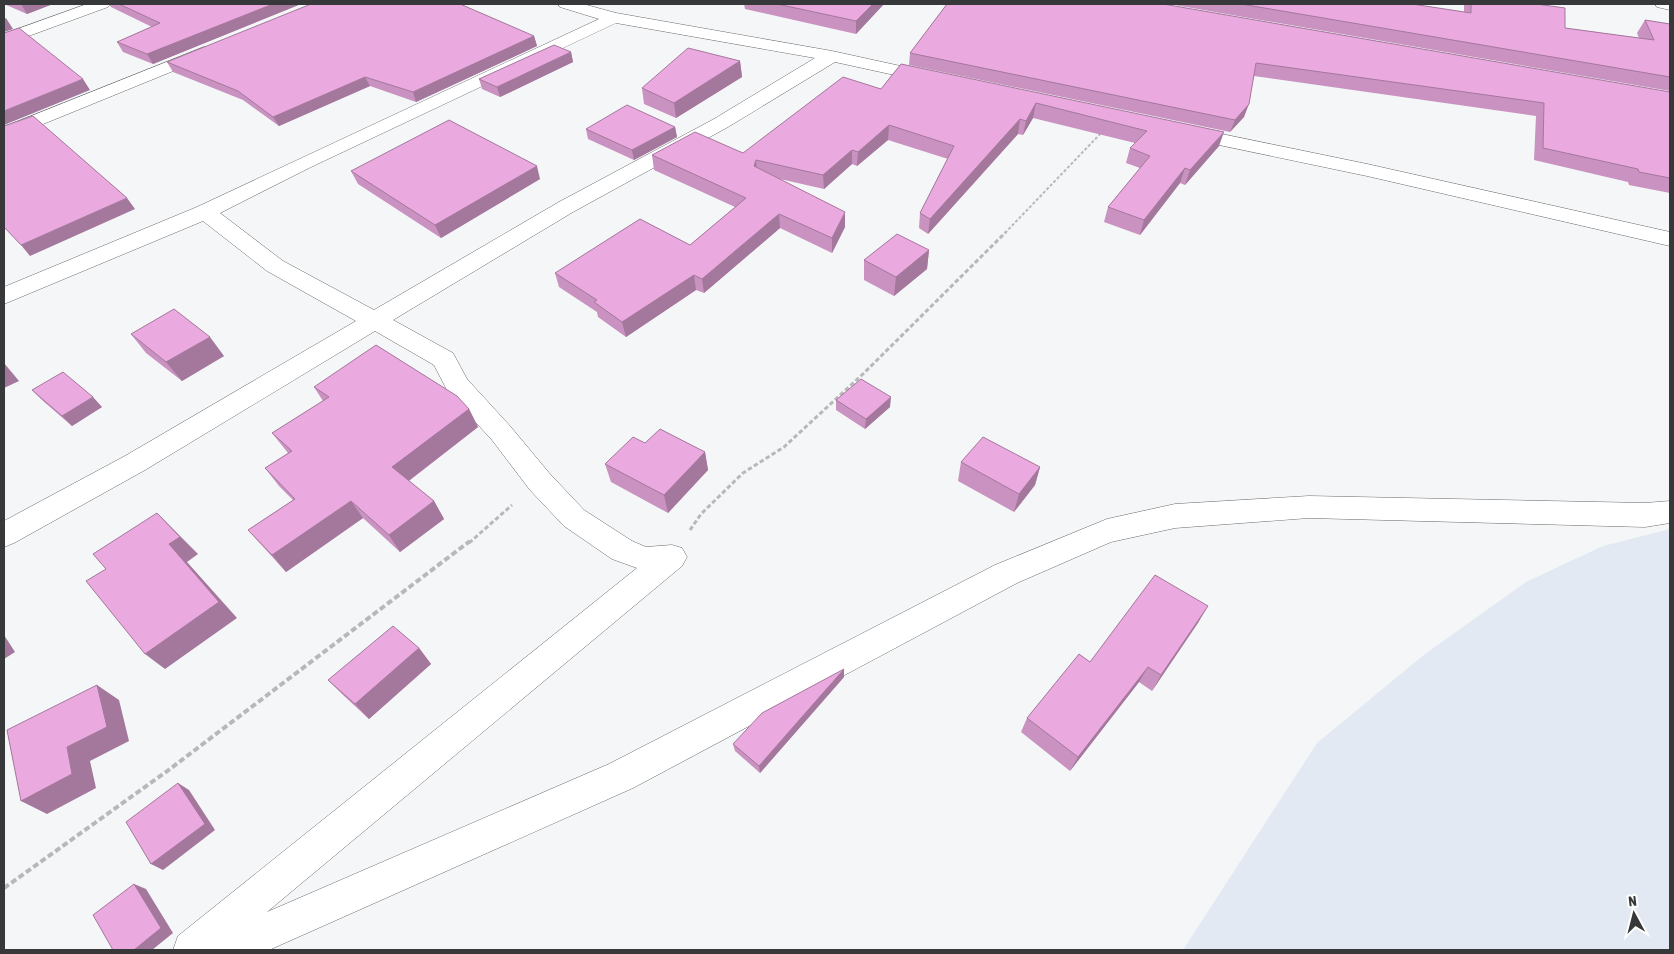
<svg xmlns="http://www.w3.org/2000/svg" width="1674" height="954" font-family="'Asap Condensed',sans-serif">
	<rect width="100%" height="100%" fill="#f4f6f8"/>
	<path fill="#e2e9f2" d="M1670 529V950H1183L1317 743 1425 654 1526 582 1603 546Z"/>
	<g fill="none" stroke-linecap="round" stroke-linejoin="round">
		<g stroke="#686a6c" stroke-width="1">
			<path id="minor" d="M87 4H110L108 7 4 45V34Z
				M558 4H583L616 13 832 51 937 74 940 78 937 82 931 83 835 62 728 127 573 212 393 320 453 353 467 379 510 426 550 474 584 510 632 541 646 547 672 545 682 548 687 557 682 566 267 912 609 764 995 565 1107 519 1175 504 1309 496 1645 503 1670 501V523L1645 527 1309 518 1175 528 1111 542 1017 583 633 788 269 950H173L178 936 637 568 612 559 564 526 530 490 492 440 448 392 434 365 375 331 145 470 14 543 4 547V521L125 456 356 321 267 271 203 221 4 304V287L197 207 599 19 560 7ZM616 23 815 58 714 119 559 202 374 310 283 261 220 213 309 168Z
				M1655 4H1670V10L1657 7Z
				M204 47 210 48 213 52 210 56 4 140V127Z
				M1183 126 1367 164 1670 232V246L1367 176 1176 136 1173 132 1176 128Z"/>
		</g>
		<path stroke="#b7b8ba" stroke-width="2" stroke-dasharray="3 2" stroke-linecap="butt" d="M1005 233 1102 132"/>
		<path stroke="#b7b8ba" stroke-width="3" stroke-dasharray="4.5 2.5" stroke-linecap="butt" d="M690 530 701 514 743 473 784 447 863 374 1006 232
			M469 543 512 505"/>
		<path stroke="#b7b8ba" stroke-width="4" stroke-dasharray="6 3" stroke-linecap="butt" d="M4 888 166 772 470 541"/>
		<use href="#minor" fill="#fff" fill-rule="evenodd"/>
	</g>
	<path fill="#c992c0" d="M4 4H53L27 14Z
		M109 4H301L153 64 123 52 117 42 152 27 111 7Z
		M744 4H884L856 34 745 9Z
		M947 4 1670 92V193L1629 185 1628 182 1534 160 1536 116 1254 76 1244 117 1230 132 909 65 910 53Z
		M1169 4H1412L1464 12V4H1536L1565 28 1639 38 1637 33 1645 20 1670 24V91Z
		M534 36 537 46 416 102 370 86 279 126 243 100 173 72 167 62Z
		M571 52 573 62 500 97 482 89 479 79Z
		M740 61 742 77 676 118 644 104 642 88Z
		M901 64 1219 146 1185 185 1180 183 1140 235 1104 222 1108 207 1140 168 1126 163 1130 148 1135 143 1033 118 1023 135 1018 134 928 234 919 228 920 213 948 159 888 140 857 166 852 164 824 189 780 179 845 227 832 253 780 228 704 293 696 290 626 337 598 317 597 312 559 287 555 273 690 245 735 207 654 170 652 155 743 153 881 89Z
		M675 127 677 137 634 160 588 139 586 129Z
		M351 171 540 179 441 238 358 184Z
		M929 250 927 269 894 296 864 280V260Z
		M131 334 224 356 182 381 146 353Z
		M314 387 469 409 478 427 409 481 434 501 444 519 400 552 363 518 286 572 248 530 293 500 279 486 265 468 288 453 272 433 323 401Z
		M32 390 102 407 72 426 42 400Z
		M836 400 890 407 865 429 836 410Z
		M645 443 705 452 708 470 668 513 611 482 605 464Z
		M961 462 1040 467 1035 485 1014 512 958 481Z
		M1208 606 1152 691 1139 682 1070 771 1021 732 1027 718 1090 662Z
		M419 648 431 664 369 719 343 695 328 680Z
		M844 677 760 773 735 751 733 744Z"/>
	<path fill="#a4779c" d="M21 4H53L27 14Z
		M273 4H301L153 64 147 54Z
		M873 4H884L856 34V21Z
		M6 18 13 29 4 32V19Z
		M534 36 537 46 416 102 413 92Z
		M571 52 573 62 500 97 497 87Z
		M740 61 742 77 676 118 674 103Z
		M365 77 370 86 279 126 273 117Z
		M83 79 90 90 4 125V111Z
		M1036 103 1033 118 1023 135 1026 121Z
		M1249 104 1244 117 1230 132 1235 120Z
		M1020 119 1018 134 928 234 930 219Z
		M889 125 888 140 857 166 858 152Z
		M675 127 677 137 634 160 632 150Z
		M1224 132 1219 146 1185 185 1190 170Z
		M852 150V164L824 189 823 175Z
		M756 160 757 174 754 166Z
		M537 166 540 179 441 238 435 225Z
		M1185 168 1180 183 1140 235 1144 220Z
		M127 198 135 209 30 256 21 245Z
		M845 212V227L832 253V238Z
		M779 214 780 228 704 293 702 279Z
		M929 250 927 269 894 296 896 277Z
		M694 275 696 290 626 337 622 322Z
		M210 337 224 356 182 381 166 362Z
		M4 363 19 381 4 388Z
		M93 397 102 407 72 426 62 416Z
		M891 397 890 407 865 429 866 419Z
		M469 409 478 427 403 485 392 467Z
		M705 452 708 470 668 513 664 495Z
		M1040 467 1035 485 1014 512 1019 494Z
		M351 501 363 518 286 572 272 555Z
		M434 501 444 519 400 552 389 535Z
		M157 513 198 554 187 562 237 618 165 669 145 654 169 544Z
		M1208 606 1198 623 1152 691 1161 675Z
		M4 635 15 652 4 659Z
		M419 648 431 664 369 719 355 704Z
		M1148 667 1139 682 1070 771 1078 757Z
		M844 669V677L760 773 759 766Z
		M97 685 119 700 129 741 90 761 96 788 47 814 21 801 67 747Z
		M178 783 189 790 215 830 163 870 151 864Z
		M134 884 146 889 173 933 152 950H134Z"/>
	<path fill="#eaaadf" stroke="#a4779c" d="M119 4H273L147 54 117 42 160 23Z
		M311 4H460L534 36 413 92 365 77 273 117 238 91 167 62Z
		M777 4H873L856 21Z
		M947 4H1163L1670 92V178L1639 172 1638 169 1543 148 1544 103 1256 63 1249 104 1235 120 910 53Z
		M1241 4H1412L1471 13V4H1536L1565 8V28L1654 40 1645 20 1670 24V77Z
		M19 28 83 79 4 111V33Z
		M554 45 571 52 497 87 479 79Z
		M688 48 740 61 674 103 642 88Z
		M901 64 1224 132 1190 170 1185 168 1144 220 1108 207 1150 156 1130 148 1147 131 1036 103 1026 121 1020 119 930 219 920 213 954 146 889 125 858 152 852 150 823 175 756 160 754 166 845 212 832 238 779 214 702 279 694 275 622 322 594 302 597 300 555 273 640 219 690 245 746 198 652 155 695 132 743 153 843 77 881 89Z
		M627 105 675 127 632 150 586 129Z
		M33 116 127 198 21 245 4 227V126Z
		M449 120 537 166 435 225 351 171Z
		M897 234 929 250 896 277 864 260Z
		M174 309 210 337 166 362 131 334Z
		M376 345 457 396 469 409 392 467 434 501 389 535 351 501 272 555 248 530 295 499 265 468 292 451 272 433 329 397 314 387Z
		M63 372 93 397 62 416 32 390Z
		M861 379 891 397 866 419 836 400Z
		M660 429 705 452 664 495 605 464 633 437 645 443Z
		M983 437 1040 467 1019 494 961 462Z
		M157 513 180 537 169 544 219 602 145 654 86 581 106 569 93 554Z
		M1155 575 1208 606 1161 675 1148 667 1078 757 1027 718 1079 654 1090 662Z
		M393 626 419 648 355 704 328 680Z
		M844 669 759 766 733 744 762 713Z
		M97 685 107 727 67 747 72 774 21 801 7 730Z
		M178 783 205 824 151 864 126 822Z
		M134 884 161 928 134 950H113L93 915Z"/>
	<rect width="1674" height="954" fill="none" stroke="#373839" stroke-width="10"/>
	<g transform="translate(1634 914) rotate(353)" stroke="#ffffff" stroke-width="4" paint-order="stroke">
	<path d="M0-4L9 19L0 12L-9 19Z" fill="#373839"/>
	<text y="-8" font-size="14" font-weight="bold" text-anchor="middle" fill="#373839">N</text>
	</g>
</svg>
